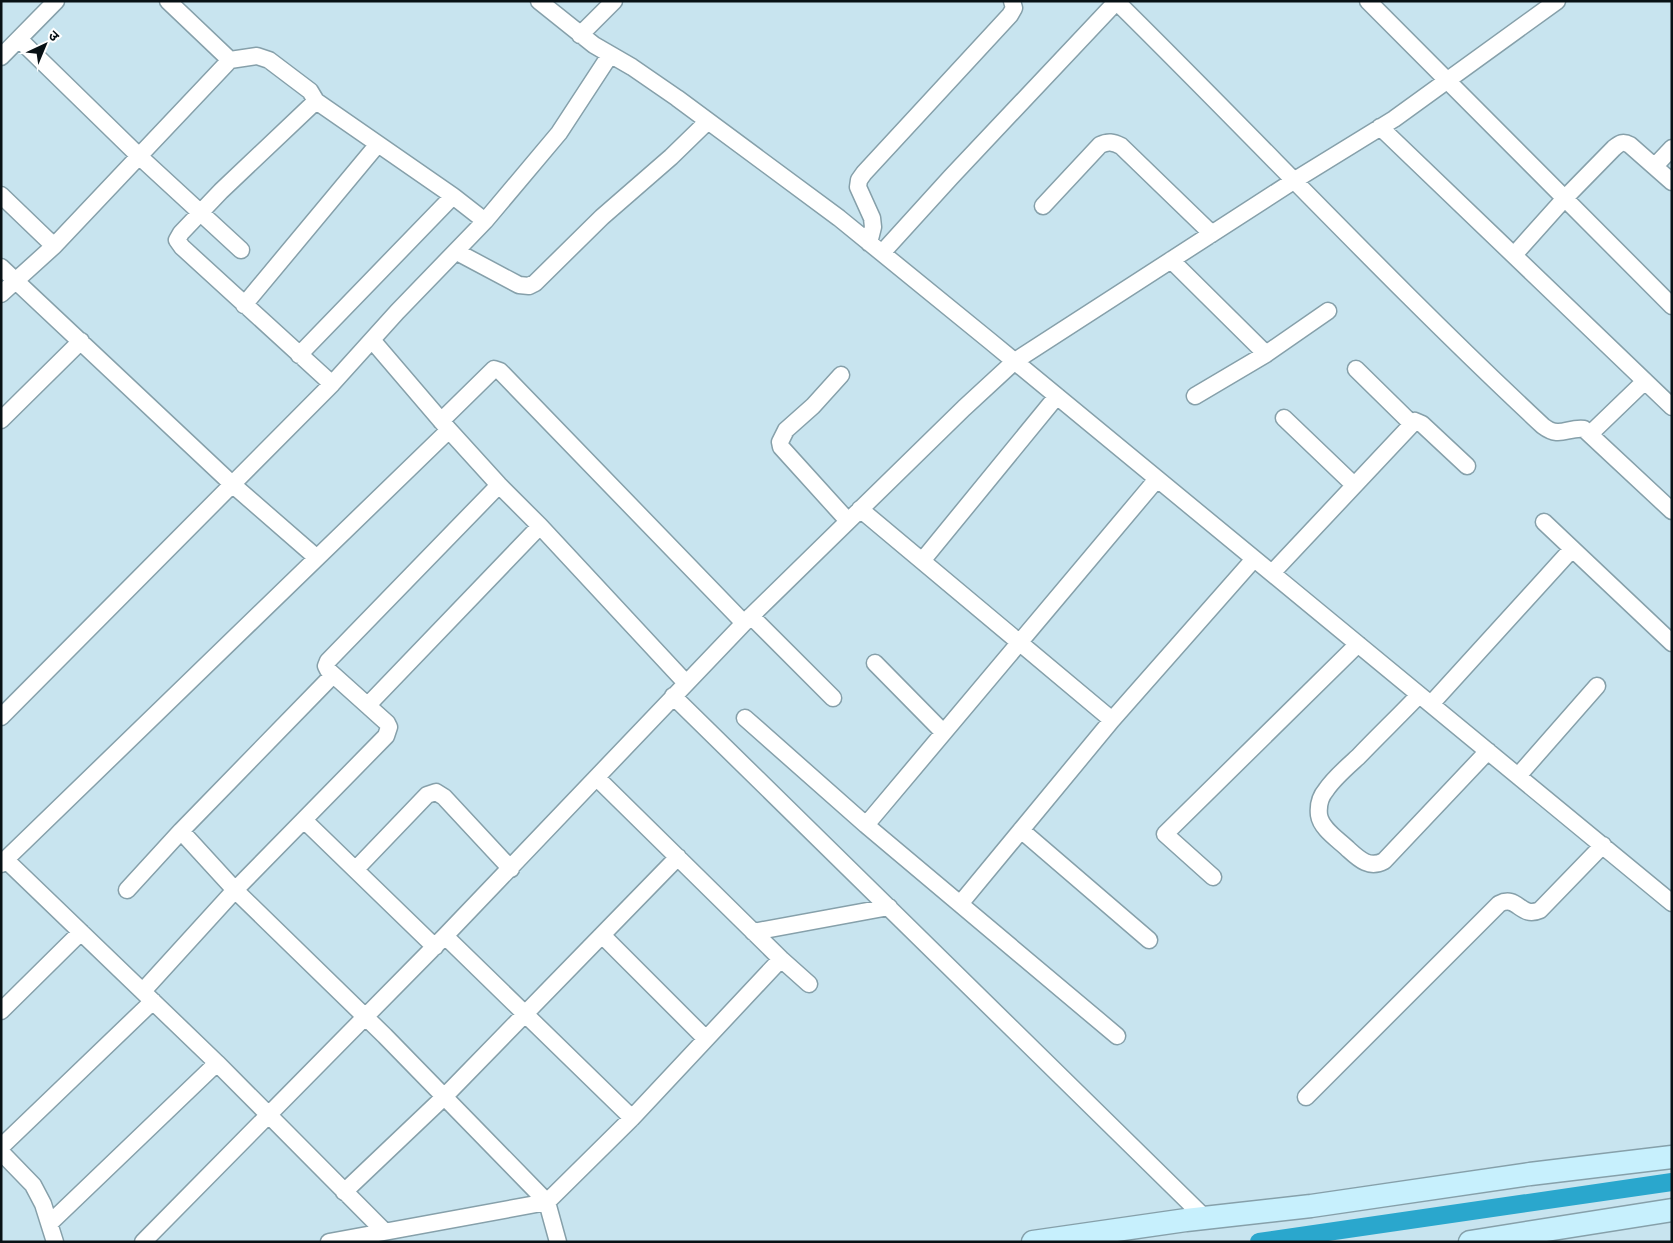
<svg xmlns="http://www.w3.org/2000/svg" width="1673" height="1243" font-family="'Roboto Condensed','Noto Sans Devanagari',sans-serif">
	<rect width="100%" height="100%" fill="#c8e4ef"/>
	<g fill="none" stroke-linecap="round" stroke-linejoin="round">
		<path stroke="#2aa7cd" stroke-width="18" d="M1259 1242 1672 1182"/>
		<g stroke="#86a0aa" stroke-width="19">
			<path id="street" d="M539 1 594 45 632 67 677 98 839 218 990 341 1672 903
				M1116 1C1259 142 1396 289 1543 426 1560 439 1567 427 1584 429L1672 511
				M1368 1 1672 306
				M580 35 614 1
				M19 39 140 157 241 250
				M1 57 56 1
				M230 60 257 56 269 60 310 91 316 101 453 196 485 221
				M316 101 221 191 181 233 177 240 182 247 332 384
				M1380 127 1672 407
				M1655 166 1672 148
				M1 195 54 246
				M1043 206 1100 145C1108 141 1113 142 1121 146L1212 234
				M869 243 873 227 872 218 858 187 859 180 864 173 1010 15 1014 8 1012 1
				M457 252 519 285 529 286 535 283 602 217 671 157 708 121
				M882 253 951 177 1117 1
				M1514 255 1565 198 1614 148C1620 143 1623 141 1630 145L1672 182
				M1171 260 1266 354
				M1 267 232 484 317 558
				M1 294 54 246 230 60 168 1
				M244 305 378 144
				M372 340 449 430 499 485 540 526 686 683
				M299 355 453 196
				M1356 369 1412 424
				M841 375 813 406 786 430 780 442 781 447 848 521
				M1195 396 1266 354 1328 311
				M1284 418 1354 485
				M1 420 81 341
				M441 421 494 369 500 371 744 623
				M1590 434 1645 381
				M860 509 1112 720
				M1544 522 1672 643
				M922 561 1057 396
				M1272 573 1415 421 1422 424 1467 466
				M751 616 833 698
				M875 663 943 732
				M1419 695C1399 716 1378 736 1358 757 1347 767 1334 778 1326 790 1320 797 1318 806 1319 815 1321 829 1339 840 1348 849 1359 859 1369 869 1384 861L1488 751
				M673 696 1205 1218
				M1431 704 1572 549
				M368 705 540 526
				M1 717 332 384 397 312 485 221 559 133 610 55
				M745 718 866 825 1117 1036
				M1518 776 1597 686
				M597 778 781 959 809 984
				M304 820 435 947
				M866 825 1157 479
				M1021 830 1149 940
				M181 831 235 890 385 1036 547 1202 632 1118 781 959
				M6 860 217 1063 50 1223
				M1 864 449 430
				M356 869 427 795 436 792 444 797 511 869
				M1213 877 1165 834 1358 644
				M127 890 181 831 333 675
				M960 904 1112 720 1254 559
				M753 932 889 907
				M602 935 706 1039
				M445 936 632 1118
				M143 991 235 890 386 736 389 727 387 723 328 670 326 666 328 661 499 485
				M1 1011 81 932
				M217 1063 384 1231
				M1306 1097 1499 904C1518 894 1520 919 1540 910L1603 845
				M1 1147 153 1001
				M1 1152 33 1185 43 1204 55 1242
				M344 1192 444 1097 678 857
				M143 1242 445 936 744 623 964 408 1015 361 1295 180 1394 119 1557 1
				M329 1242 547 1202 558 1242"/>
		</g>
		<g stroke="#86a0aa" stroke-width="25">
			<path id="secondary" d="M1033 1242 1186 1220 1311 1206 1530 1174 1672 1157
				M1470 1242 1672 1210"/>
		</g>
		<use href="#street" stroke="#fff" stroke-width="16"/>
		<use href="#secondary" stroke="#c7f0fd" stroke-width="22"/>
	</g>
	<rect width="1673" height="1243" fill="none" stroke="#081115" stroke-width="5"/>
	<g transform="translate(45 45) rotate(44)" stroke="#ffffff" stroke-width="4" paint-order="stroke">
	<path d="M0-4L9 19L0 12L-9 19Z" fill="#081115"/>
	<text y="-8" font-size="14" font-weight="bold" text-anchor="middle" fill="#081115">उ</text>
	</g>
</svg>
